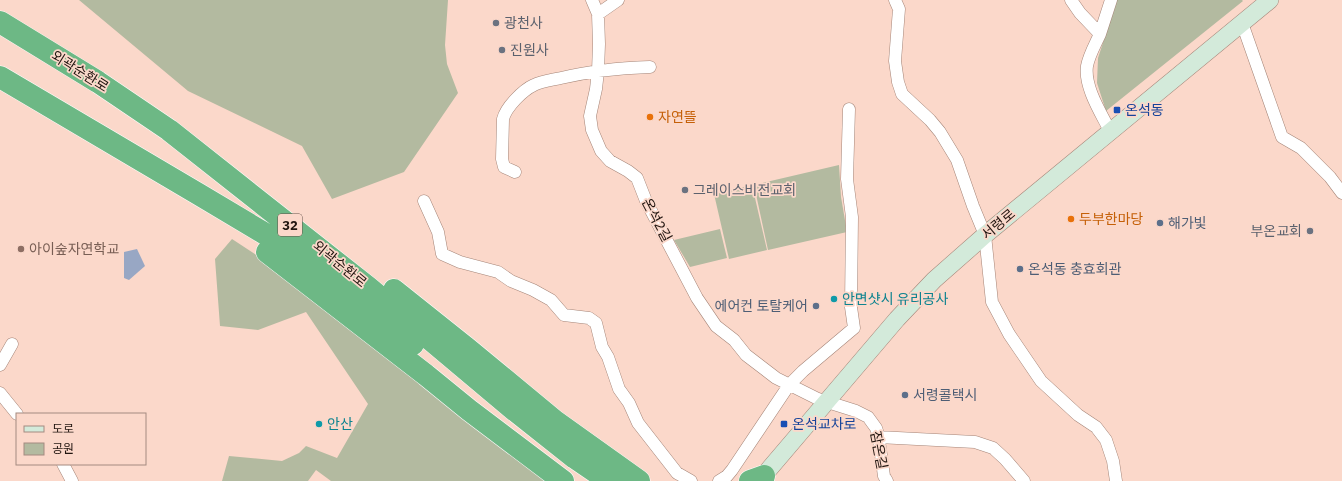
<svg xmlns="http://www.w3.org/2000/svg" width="1342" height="481" font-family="'IBM Plex Sans','Noto Sans KR',sans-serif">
	<rect width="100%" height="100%" fill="#fbd8ca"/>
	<path fill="#b3baa0" d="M79 0H448L445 45 447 64 458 93 404 172 332 199 302 146 188 91Z
		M1117 0H1242L1243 1 1106 111 1097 83 1098 58Z
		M839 165 841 197 847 232 768 250 754 185Z
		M752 185 767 250 729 259 714 194Z
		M720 229 727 258 690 267 674 240Z
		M232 239 326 301 549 481H331L316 470 308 481H222L229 456 282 461 299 453 306 446 337 458 368 404 306 312 258 330 220 326 215 259Z"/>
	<path fill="#98a7c4" d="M137 249 145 266 129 280 124 278V252Z"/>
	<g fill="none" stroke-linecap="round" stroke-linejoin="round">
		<g stroke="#a58578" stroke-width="13">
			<path id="street" d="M592 0 598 14
				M618 0 598 14 599 44 598 71 596 89 590 116 592 130 601 151 610 161 628 171 637 178 646 201 697 298 716 326 734 340 746 355 776 378 818 399 856 411 868 417 876 428 878 434 884 476 887 481
				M895 0 899 9 895 61 898 82 902 94 930 120 940 132 957 160 973 206 985 235 992 302 1009 334 1041 381 1078 415 1096 427 1106 440 1113 461 1116 481
				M1071 0 1080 13 1100 34C1095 45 1089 55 1087 66 1084 87 1101 113 1110 131
				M1242 23 1282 137 1301 148 1330 177 1342 193
				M1100 34 1111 0
				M515 172 504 167 502 159 503 119C506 107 523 90 534 85 542 81 552 80 561 78 590 71 620 68 650 67
				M424 201 438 232 442 254 460 262 498 272 511 281 533 290 551 300 564 315 589 318 596 323 602 347 608 357 619 389 629 403 638 423 677 473 691 481
				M0 365 12 344
				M0 393 17 414
				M878 437 975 442 993 448 1005 459 1024 481
				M63 464 72 481
				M719 481 727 476 732 470 789 385 803 371 854 328 851 307 852 217 847 179 849 109"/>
		</g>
		<g stroke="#a58578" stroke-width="18">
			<path id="secondary" d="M759 481 897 319 934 280 985 235 1270 0"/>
		</g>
		<g stroke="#fff" stroke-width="23">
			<path id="highway" d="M0 22 98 82 169 130 369 288 513 409 575 458 609 481
				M0 77 200 195 267 235 331 278 413 344
				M267 252 426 375 469 410 563 481
				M394 290 468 349 555 421 639 481
				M750 481 764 476"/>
		</g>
		<use href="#street" stroke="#fff" stroke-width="12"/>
		<use href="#secondary" stroke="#d3eada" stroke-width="17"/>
		<use href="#highway" stroke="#6db885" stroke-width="22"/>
	</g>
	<g fill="#6b7280" stroke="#fbd8ca" stroke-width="1.5">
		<circle cx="496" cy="23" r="4"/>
		<circle cx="502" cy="50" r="4"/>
		<circle cx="685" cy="190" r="4"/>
		<circle cx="1310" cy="231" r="4"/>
	</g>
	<g fill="#1a4fb4" stroke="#fbd8ca" stroke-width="1.5">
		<rect x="1113" y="106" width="8" height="8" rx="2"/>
		<rect x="780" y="420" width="8" height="8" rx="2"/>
	</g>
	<g fill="#e8710a" stroke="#fbd8ca" stroke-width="1.5">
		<circle cx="650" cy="117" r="4"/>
		<circle cx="1071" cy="219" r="4"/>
	</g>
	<g fill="#5c6f8a" stroke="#fbd8ca" stroke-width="1.5">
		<circle cx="1160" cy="223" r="4"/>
		<circle cx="1020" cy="269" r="4"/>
		<circle cx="816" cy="306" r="4"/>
		<circle cx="905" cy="395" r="4"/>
	</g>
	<circle fill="#8d6e63" stroke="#fbd8ca" stroke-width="1.5" cx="21" cy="249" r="4"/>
	<g fill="#0f9aa8" stroke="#fbd8ca" stroke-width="1.5">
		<circle cx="834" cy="299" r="4"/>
		<circle cx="319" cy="424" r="4"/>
	</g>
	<g text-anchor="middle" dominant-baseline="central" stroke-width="3.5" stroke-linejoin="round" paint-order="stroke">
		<rect fill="#fbd8ca" stroke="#625048" stroke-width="1" x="278" y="214" width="24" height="22" rx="3"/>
		<g font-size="13" font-weight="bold" fill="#211510">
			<text x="290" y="225">32</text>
		</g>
		<g font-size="14" fill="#5b616d" stroke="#fbd8ca" text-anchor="start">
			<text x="504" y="23">광천사</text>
			<text x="510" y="50">진원사</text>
			<text x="693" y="190">그레이스비전교회</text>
			<text x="1302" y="231" text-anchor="end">부온교회</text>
		</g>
		<g font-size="14" fill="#211510" stroke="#fbd8ca">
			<text transform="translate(80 71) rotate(32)">외곽순환로</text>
			<text transform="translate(657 220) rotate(62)">온석2길</text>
			<text transform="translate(998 224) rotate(-40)">서령로</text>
			<text transform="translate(340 264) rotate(39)">외곽순환로</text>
			<text transform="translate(879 450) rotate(79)">잠온길</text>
		</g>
		<g font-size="14" fill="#164399" stroke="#fbd8ca" text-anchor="start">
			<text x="1125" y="110">온석동</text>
			<text x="792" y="424">온석교차로</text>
		</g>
		<g font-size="14" fill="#c56008" stroke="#fbd8ca" text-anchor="start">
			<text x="658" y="117">자연뜰</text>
			<text x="1079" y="219">두부한마당</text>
		</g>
		<g font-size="14" fill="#4e5e75" stroke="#fbd8ca" text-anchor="start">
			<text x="1168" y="223">해가빛</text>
			<text x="1028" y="269">온석동 충효회관</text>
			<text x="808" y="306" text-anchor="end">에어컨 토탈케어</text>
			<text x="913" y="395">서령콜택시</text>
		</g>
		<g font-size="14" fill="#785e54" stroke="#fbd8ca" text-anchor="start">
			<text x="29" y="249">아이숲자연학교</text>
		</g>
		<g font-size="14" fill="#0d838f" stroke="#fbd8ca" text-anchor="start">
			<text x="842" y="299">안면샷시 유리공사</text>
			<text x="327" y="424">안산</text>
		</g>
	</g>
	<rect x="16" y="413" width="130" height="52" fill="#fbd8ca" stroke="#a48a80"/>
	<rect x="24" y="426" width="20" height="6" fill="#d3eada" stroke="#a48a80"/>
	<text x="52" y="433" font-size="12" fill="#211510">도로</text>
	<rect x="24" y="443" width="20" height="12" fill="#b3baa0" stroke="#a48a80"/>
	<text x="52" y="453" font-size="12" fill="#211510">공원</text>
</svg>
